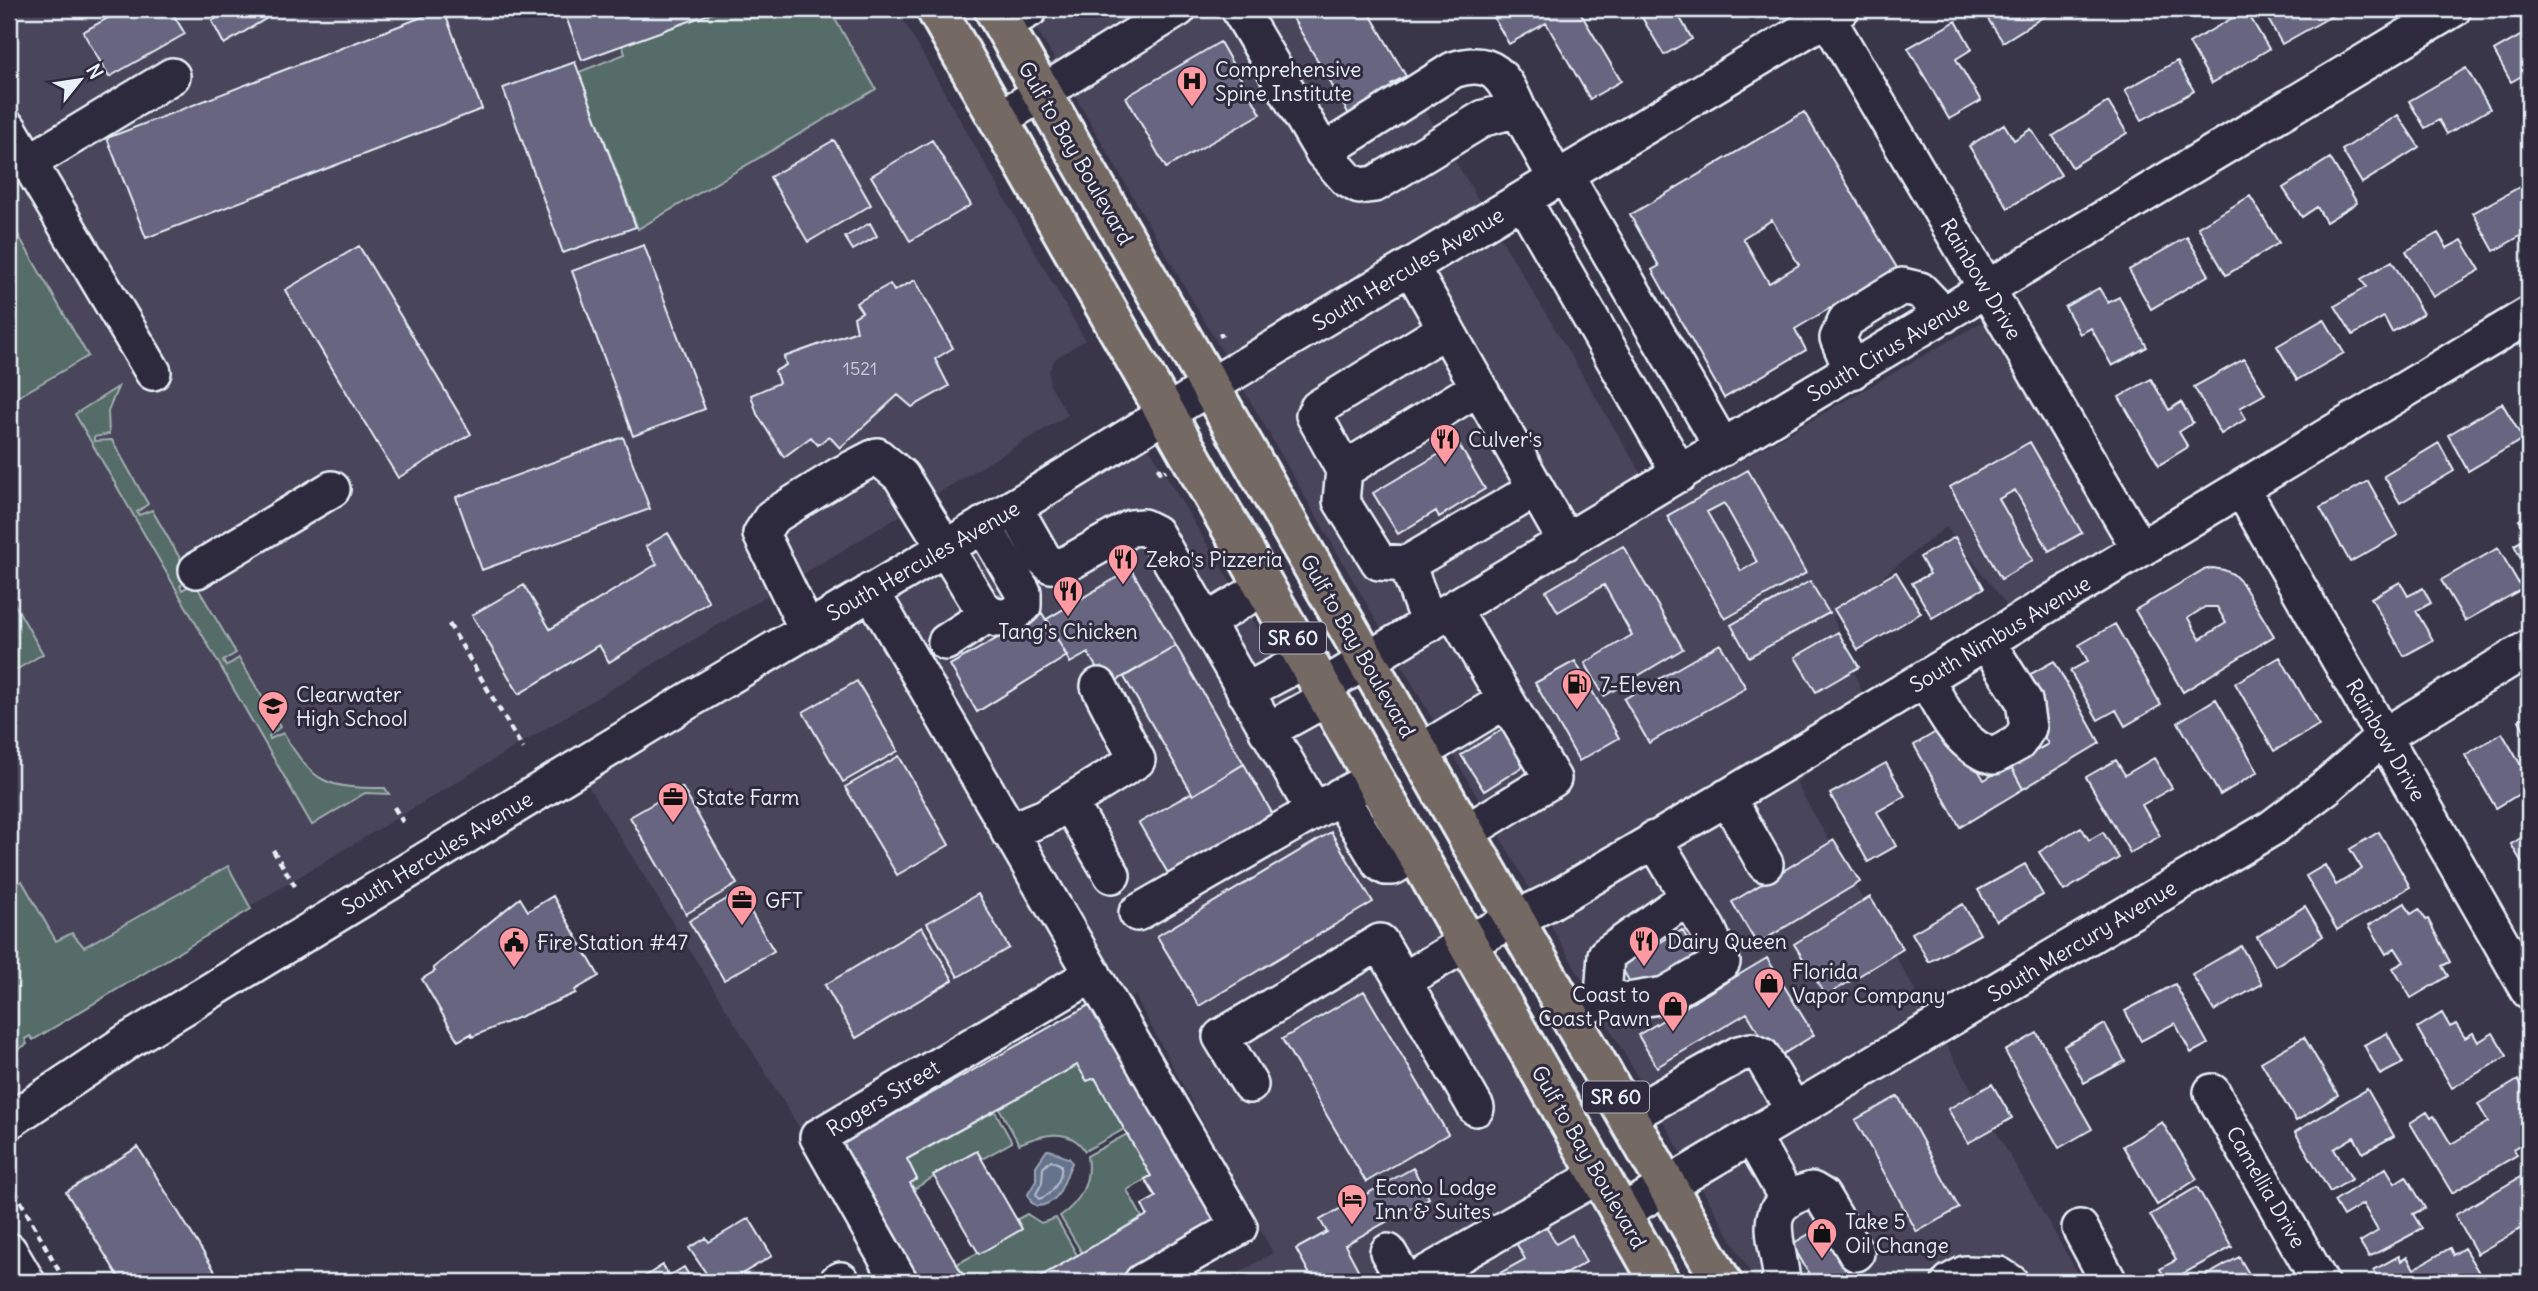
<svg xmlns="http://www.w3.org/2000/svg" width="2538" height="1291" font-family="Delius,sans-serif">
	<rect width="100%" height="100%" fill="#3a364a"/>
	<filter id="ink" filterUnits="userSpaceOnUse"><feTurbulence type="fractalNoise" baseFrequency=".0143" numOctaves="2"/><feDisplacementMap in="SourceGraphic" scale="14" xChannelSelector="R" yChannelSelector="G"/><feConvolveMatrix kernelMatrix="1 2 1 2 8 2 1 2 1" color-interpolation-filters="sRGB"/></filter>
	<g filter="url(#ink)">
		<path fill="#48445a" d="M9 9H897L1085 340 1055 359 1049 371 1050 385 1068 415 9 1051Z
			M1025 9H1154L1059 67Z
			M1200 9H1364L1484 209 1228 362 1071 89Z
			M1496 230 1645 480 1385 636 1240 383Z
			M1989 318 2122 546 2012 612 1946 527 1833 616 1865 701 1534 896 1397 657 1658 501 1662 506Z
			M1145 441 1511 1048 1644 1282H1222L1273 1253 1135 996 1124 1001 889 595Z
			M865 609 1075 971 807 1140 584 779Z
			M1854 737 1796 783 1930 1016 1686 1161 1546 917Z
			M1942 1038 2083 1282H1756L1698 1182Z"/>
		<path fill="#576c67" stroke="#a0aeb0" stroke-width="2" d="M715 9H829L876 89 638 229 579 72 625 54 622 44Z
			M9 219 88 356 9 402Z
			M118 387 108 411 109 434 94 437V441L112 440 148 504 137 512 139 515 152 510 192 579 180 586 182 590 195 583 236 653 223 661 226 666 239 658 280 727 269 736 270 739 283 733C315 785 326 788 385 788L389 794 365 793 312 825 75 414Z
			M9 594 43 654 9 674Z
			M228 866 251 909 33 1040 30 1036 25 1039 27 1044 9 1055V889L22 881 56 941 72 933 84 947Z
			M1077 1065 1095 1078 1124 1129 1085 1151C1070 1126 1040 1135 1019 1144L999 1108Z
			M995 1111 1012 1142 982 1159 977 1151 914 1189 910 1183 917 1179 907 1159Z
			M1127 1134 1151 1176 1127 1190 1142 1217 1082 1253 1060 1216C1081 1202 1091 1181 1087 1156Z
			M1027 1214 1041 1223 1056 1218 1077 1255 1031 1282H967L957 1264 1021 1230 1016 1220Z"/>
		<path fill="#66738c" stroke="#9aa5b7" stroke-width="2" d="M1047 1150C1054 1149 1061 1157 1069 1158L1072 1163C1063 1179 1062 1205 1037 1206L1031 1202 1028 1194 1036 1181V1166Z"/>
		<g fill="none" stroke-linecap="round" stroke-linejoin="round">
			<path stroke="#b4bfcd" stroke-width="2" d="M1051 1160 1061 1165C1063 1179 1052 1195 1039 1199L1036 1194 1042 1183 1043 1168Z"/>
		</g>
		<path fill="#676580" stroke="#e8f1f8" stroke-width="2" fill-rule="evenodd" d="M124 9H170L185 34 109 77 83 32Z
			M218 9H282L224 44 212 21 222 15Z
			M443 9 482 109 146 238 107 138Z
			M563 9H723L582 60Z
			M1367 9 1406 76 1391 84 1395 92 1351 118 1288 10Z
			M1499 9H1578L1621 81 1590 99 1546 23 1509 44 1491 13Z
			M1637 9H1675L1692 39 1664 55Z
			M1990 9H2056L2003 42 1984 13Z
			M2270 9H2337L2339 12 2282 44 2264 12Z
			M2246 10 2269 49 2212 83 2189 43Z
			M1956 21 1972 49 1956 59 1981 101 1949 119 1908 48Z
			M2529 31V77L2527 73 2511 82 2494 51Z
			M1220 42 1261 114 1166 168 1126 97Z
			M2177 61 2194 91 2142 120 2125 90Z
			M575 62 636 227 563 253 503 88Z
			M2466 68 2490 109 2447 134 2439 120 2425 128 2409 101Z
			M2108 102 2127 133 2072 167 2053 136Z
			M1804 112 1897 268 1795 329 1806 350 1724 398 1652 270 1659 266 1630 215ZM1772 220 1799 265 1769 283 1743 238Z
			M2398 115 2419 147 2362 183 2342 150Z
			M2004 124 2014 140 2031 129 2061 175 2008 208 1969 146Z
			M834 140 871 205 808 242 770 177Z
			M932 140 971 205 910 241 871 176Z
			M2330 158 2357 203 2326 222 2317 207 2302 217 2283 188Z
			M2523 185 2529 195V231L2494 251 2473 213Z
			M2250 196 2279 243 2226 275 2198 227Z
			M870 223 877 236 853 250 845 237Z
			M2438 233 2447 248 2462 240 2480 270 2433 297 2406 251Z
			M2187 237 2209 275 2151 309 2129 270Z
			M644 245 705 409 633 436 572 271Z
			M359 246 471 434 398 478 285 290Z
			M2392 261 2423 314 2392 332 2384 317 2353 335 2335 306 2366 287 2361 279Z
			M915 280 953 348 935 359 949 386 912 407 898 395 840 448 829 436 818 445 811 437 784 457 757 414 751 395 779 383 775 371 786 365 784 357 857 331 854 317 862 312 856 303 890 284 894 291Z
			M2099 288 2108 303 2119 297 2147 347 2112 366 2091 328 2080 334 2065 307Z
			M2324 319 2344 353 2297 380 2277 346Z
			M2244 359 2265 394 2240 408 2246 419 2221 434 2194 387Z
			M2151 379 2169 410 2181 402 2193 423 2179 432 2188 447 2159 465 2119 397Z
			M2502 403 2523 439 2468 471 2448 435Z
			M623 437 650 509 482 570 456 497Z
			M2030 442 2082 533 2049 551 2015 490 1999 499 2033 560 2001 579 1950 487Z
			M1458 443 1485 489 1439 517 1436 511 1398 534 1373 493Z
			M2439 443 2454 471 2400 503 2384 476Z
			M1748 470 1806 573 1725 619 1667 516ZM1724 503 1757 562 1741 571 1707 512Z
			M2368 481 2398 535 2350 562 2320 508Z
			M2529 514V574L2514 545 2529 537 2519 520Z
			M668 533 709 602 609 662 599 645 519 694 472 615 524 585 550 629 657 564 646 546Z
			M1955 537 1984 588 1932 618 1912 583 1930 574 1920 557Z
			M1623 546 1683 649 1604 696 1585 663 1632 635 1604 585 1558 612 1546 591Z
			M2498 548 2522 589 2465 621 2441 580Z
			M2213 568 2224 570 2233 574 2242 583 2274 636 2183 692 2135 610 2203 570ZM2205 607H2217L2226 623 2200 639 2188 618Z
			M1131 569 1176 646 1107 686 1088 653 1070 663 1047 619Z
			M1896 572 1921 613 1858 650 1834 609Z
			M1810 581 1829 613 1749 657 1731 625Z
			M2400 582 2408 596 2423 588 2431 603 2416 611 2433 640 2404 656 2371 598Z
			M1042 613 1067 656 977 712 950 665Z
			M2115 624 2161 705 2125 726 2116 710 2098 720 2070 671 2088 661 2079 645Z
			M1838 632 1859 667 1816 692 1795 657Z
			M1720 644 1746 688 1649 743 1624 699Z
			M1176 646 1244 764 1193 795 1124 677Z
			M2280 657 2319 725 2274 751 2235 683Z
			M1575 661 1619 738 1579 761 1535 683Z
			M2054 661 2100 743 2023 789 2010 765 2048 744 2033 716 2025 677Z
			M857 681 898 751 843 782 803 712Z
			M2216 699 2258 772 2220 795 2178 722Z
			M2529 714V739L2519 720Z
			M1508 726 1530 762 1484 791 1461 755Z
			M1941 729 1958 757 1967 751 1984 780 2010 765 2023 789 1960 827 1914 745Z
			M2502 733 2529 779V788L2496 808 2465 755Z
			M899 756 949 845 897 875 845 787Z
			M2154 758 2172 788 2142 805 2160 836 2130 853 2086 777 2116 760 2125 775Z
			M1886 763 1905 796 1877 812 1896 846 1868 862 1830 794Z
			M1244 764 1276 820 1173 882 1139 823 1191 793 1193 795Z
			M682 787 737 884 686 914 630 817Z
			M2081 827 2089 840 2103 832 2119 858 2064 891 2039 852Z
			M1331 832 1373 902 1199 1006 1157 936Z
			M2379 832 2410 887 2337 930 2306 876 2325 865 2336 885 2362 869 2350 849Z
			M2529 833V875L2511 844Z
			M1834 840 1860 882 1757 944 1732 902Z
			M2025 864 2043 895 1996 921 1978 890Z
			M739 892 774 951 724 980 689 921Z
			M978 894 1009 948 958 977 927 923Z
			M553 896 599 976 575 990 576 993 472 1037 471 1034 458 1041 422 979 435 971 433 968 520 898 528 911Z
			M1870 897 1903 949 1826 996 1794 944Z
			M2405 903 2411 914 2419 909 2426 920 2428 919 2450 962 2442 966 2448 976 2411 998 2393 968 2404 962 2395 948 2386 954 2369 925Z
			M1963 904 1980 934 1929 962 1912 933Z
			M2305 906 2323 936 2275 966 2257 937Z
			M922 927 953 980 856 1038 825 985Z
			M1682 930 1698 957 1636 993 1620 965Z
			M2241 946 2262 984 2214 1011 2192 974Z
			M1767 958 1814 1035 1775 1059 1747 1013 1657 1067 1638 1035Z
			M2175 984 2208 1044 2191 1053 2175 1023 2141 1041 2125 1011Z
			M1364 991 1448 1134 1366 1182 1282 1039Z
			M1098 1000 1222 1220 1113 1282H1031L1147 1215 1142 1205 1156 1197 1145 1179 1151 1176 1095 1078 1087 1081 1077 1065 907 1159 917 1179 910 1183 967 1282H916L838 1146Z
			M2442 1013 2450 1027 2456 1024 2465 1038 2473 1033 2478 1042 2493 1033 2507 1056 2452 1088 2417 1028Z
			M2105 1024 2125 1061 2084 1083 2064 1046Z
			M2037 1033 2092 1129 2059 1148 2005 1051Z
			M2387 1033 2403 1063 2380 1075 2364 1045Z
			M2304 1037 2338 1095 2296 1121 2261 1062Z
			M2518 1080 2529 1097 2524 1100 2529 1109V1140L2514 1149 2517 1155 2452 1193 2410 1123 2427 1112 2431 1118 2434 1116 2451 1144 2488 1122 2478 1104Z
			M1992 1084 2012 1118 1968 1143 1948 1109Z
			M2367 1089 2394 1136 2363 1153 2354 1137 2334 1149 2352 1179 2330 1192 2295 1132Z
			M1898 1096 1959 1208 1917 1232 1855 1120Z
			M2162 1122 2197 1179 2157 1205 2123 1146Z
			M138 1147 221 1281 235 1272 241 1282H122L66 1192Z
			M977 1151 1022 1229 979 1254 933 1175Z
			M1413 1168 1429 1198 1345 1245 1361 1275 1354 1279 1356 1282H1314L1296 1249 1327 1232 1320 1220Z
			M2386 1168 2395 1183 2406 1176 2425 1208 2413 1214 2422 1229 2369 1257 2360 1242 2378 1231 2363 1204 2343 1216 2334 1201Z
			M2529 1172V1224L2477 1254 2455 1215Z
			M2197 1187 2232 1247 2168 1282 2160 1269 2176 1260 2150 1215Z
			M749 1218 772 1256 728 1282H712L689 1248 706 1238 709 1242Z
			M1545 1224 1556 1244 1572 1235 1586 1262 1551 1282H1484L1525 1259 1515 1241Z
			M1823 1226 1851 1277 1842 1282H1814L1792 1244Z
			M2450 1248 2453 1255 2464 1248 2481 1276 2470 1282H2381L2374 1270 2399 1256 2401 1261 2407 1257 2414 1269Z
			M2239 1257 2254 1282H2195Z
			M663 1265 669 1276 684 1267 693 1282H647L644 1277Z"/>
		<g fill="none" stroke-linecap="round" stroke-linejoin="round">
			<g stroke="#e8f1f8" stroke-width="40">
				<path id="minor" d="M1239 9 1323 152 1347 179 1359 186 1375 184 1484 118 1518 109C1504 76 1492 57 1453 70L1323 152
					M1822 9 2140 549
					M1003 24 1030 9
					M1518 109 1557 180
					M998 120 1178 9
					M9 129 153 372
					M28 163 172 76
					M1565 175 1723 448
					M1523 200 1680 474
					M1411 267 1566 542
					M1446 329 1318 408 1314 415 1344 470 1341 501 1379 562 1407 564 1536 489
					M1852 371 1838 338 1846 320 1902 286 1920 290 1944 315
					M1344 470 1479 387
					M2242 489 2529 991
					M1014 507 1043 558 1051 565 1063 566 1131 528 1143 527 1155 533 1314 811 1373 779
					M1407 564 1429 624
					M197 570 332 489
					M871 591 1239 1227 1142 1282
					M1206 622 1264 587
					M807 629 761 534 772 517 840 475 877 456 901 476 981 606 997 619 1012 615 1023 606V592L983 525
					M946 642 990 613
					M1925 679C1944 709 1958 747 1994 756L2018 743 2028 728 2024 701 1987 642
					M1321 688 2453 9
					M1245 692 1305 660
					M1267 731 1327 698
					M1419 753 1506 700 1453 610
					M1340 796 1380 863 1386 867H1393L1415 853
					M1727 797 1765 864
					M1069 802 1112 875
					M1009 832 1045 817 1137 760 1099 686
					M1465 833 1553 779 1506 700
					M1137 913 1314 811
					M1403 981 1476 1108
					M1603 996 1606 955 1688 897
					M1571 1017 1603 996 1627 1001 1665 995 1722 962 1708 930 1654 839
					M1250 1085 1221 1037 1380 942 1403 981 1466 943 1548 903 1713 806 2529 315
					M2212 1092 2320 1282
					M1627 1117 1739 1054 1751 1051 1762 1056 1794 1111
					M9 1121 128 1041 681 705 1036 494 1209 387 1841 9
					M1752 1136 1788 1200
					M1621 1213 2272 828 2326 787 2384 736 2529 648
					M2080 1228 2109 1282
					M9 1251 27 1282
					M1388 1252 1402 1276 1417 1279 1599 1175
					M837 1282 841 1280
					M900 1282 818 1137 1093 974
					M1779 1282 1781 1274C1776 1232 1758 1204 1812 1190L1822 1196 1856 1253
					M1950 1282 1965 1274 1999 1275 2010 1282"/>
			</g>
			<g stroke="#e8f1f8" stroke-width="44">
				<path id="major" d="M936 9 1660 1282
					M994 9 1722 1282"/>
			</g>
			<path stroke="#e8f1f8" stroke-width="4.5" stroke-dasharray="7 5" stroke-linecap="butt" d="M1220 333 1222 337
				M1158 467 1161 474 1166 470
				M449 624 523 749
				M394 807 403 822
				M273 850 295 886
				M9 1180 65 1282"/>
			<use href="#minor" stroke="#2f2a3d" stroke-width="35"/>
			<use href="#major" stroke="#756964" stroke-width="38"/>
		</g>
	</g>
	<defs>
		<g id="hospital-pin" transform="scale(1.575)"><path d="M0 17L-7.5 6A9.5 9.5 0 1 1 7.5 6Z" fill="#ff9aa2" stroke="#2f2a3d"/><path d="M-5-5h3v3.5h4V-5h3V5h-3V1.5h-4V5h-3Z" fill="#111"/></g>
		<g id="restaurant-pin" transform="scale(1.575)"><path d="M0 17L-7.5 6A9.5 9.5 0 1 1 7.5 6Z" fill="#ff9aa2" stroke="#2f2a3d"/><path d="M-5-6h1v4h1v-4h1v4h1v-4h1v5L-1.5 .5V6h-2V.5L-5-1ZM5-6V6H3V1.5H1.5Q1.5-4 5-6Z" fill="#111"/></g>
		<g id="fuel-pin" transform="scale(1.575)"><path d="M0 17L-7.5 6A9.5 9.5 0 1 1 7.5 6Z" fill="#ff9aa2" stroke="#2f2a3d"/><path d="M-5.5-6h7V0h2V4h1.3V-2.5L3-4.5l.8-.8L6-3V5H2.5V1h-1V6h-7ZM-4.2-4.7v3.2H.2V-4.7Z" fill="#111"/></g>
		<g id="school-pin" transform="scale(1.575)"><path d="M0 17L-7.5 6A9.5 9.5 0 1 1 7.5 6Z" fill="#ff9aa2" stroke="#2f2a3d"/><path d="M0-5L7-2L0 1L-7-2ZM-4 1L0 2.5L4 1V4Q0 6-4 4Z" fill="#111"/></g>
		<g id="office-pin" transform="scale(1.575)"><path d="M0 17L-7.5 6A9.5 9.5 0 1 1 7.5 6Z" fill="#ff9aa2" stroke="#2f2a3d"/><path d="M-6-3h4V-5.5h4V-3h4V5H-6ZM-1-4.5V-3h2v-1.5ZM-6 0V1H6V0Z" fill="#111"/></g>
		<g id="civic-pin" transform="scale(1.575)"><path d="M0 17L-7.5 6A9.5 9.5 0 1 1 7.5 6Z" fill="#ff9aa2" stroke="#2f2a3d"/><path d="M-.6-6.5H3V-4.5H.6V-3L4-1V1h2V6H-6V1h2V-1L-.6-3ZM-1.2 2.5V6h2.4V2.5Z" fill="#111"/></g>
		<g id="shop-pin" transform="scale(1.575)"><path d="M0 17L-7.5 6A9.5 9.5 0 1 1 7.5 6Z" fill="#ff9aa2" stroke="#2f2a3d"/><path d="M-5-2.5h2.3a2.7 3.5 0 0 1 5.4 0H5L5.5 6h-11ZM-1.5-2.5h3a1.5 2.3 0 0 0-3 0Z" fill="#111"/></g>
		<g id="hotel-pin" transform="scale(1.575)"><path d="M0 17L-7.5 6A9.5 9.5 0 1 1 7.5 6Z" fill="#ff9aa2" stroke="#2f2a3d"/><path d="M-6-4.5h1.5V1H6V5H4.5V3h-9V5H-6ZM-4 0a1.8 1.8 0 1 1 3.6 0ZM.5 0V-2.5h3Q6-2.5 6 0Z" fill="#111"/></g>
	</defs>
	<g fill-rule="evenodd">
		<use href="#hospital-pin" x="1192" y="81"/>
		<use href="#restaurant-pin" x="1445" y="439"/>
		<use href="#restaurant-pin" x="1123" y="559"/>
		<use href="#restaurant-pin" x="1068" y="591"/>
		<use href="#fuel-pin" x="1577" y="684"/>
		<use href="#school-pin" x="273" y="706"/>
		<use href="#office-pin" x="673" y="797"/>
		<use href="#office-pin" x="742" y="900"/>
		<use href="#restaurant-pin" x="1644" y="941"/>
		<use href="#civic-pin" x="514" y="942"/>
		<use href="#shop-pin" x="1769" y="983"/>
		<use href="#shop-pin" x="1673" y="1006"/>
		<use href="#hotel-pin" x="1352" y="1199"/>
		<use href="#shop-pin" x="1822" y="1233"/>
	</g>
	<g text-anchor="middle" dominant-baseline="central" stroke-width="6" stroke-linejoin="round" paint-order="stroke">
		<g font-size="18" fill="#c8ceda">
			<text x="860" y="368">1521</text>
		</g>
		<g fill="#2f2a3d" stroke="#b0b5c0" stroke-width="2">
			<rect x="1260" y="622.5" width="66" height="31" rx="5"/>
			<rect x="1583" y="1081.5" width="66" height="31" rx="5"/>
		</g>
		<g font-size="19" font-weight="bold" fill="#e8f1f8">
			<text x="1293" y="638">SR 60</text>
			<text x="1616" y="1097">SR 60</text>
		</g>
		<g font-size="21" fill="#e8f1f8" stroke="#2f2a3d" text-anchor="start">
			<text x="1215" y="69">Comprehensive<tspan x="1215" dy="24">Spine Institute</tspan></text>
			<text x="1468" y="439">Culver's</text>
			<text x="1146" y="559">Zeko's Pizzeria</text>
			<text x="1068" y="631" text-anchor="middle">Tang's Chicken</text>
			<text x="1600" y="684">7-Eleven</text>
			<text x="296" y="694">Clearwater<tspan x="296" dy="24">High School</tspan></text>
			<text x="696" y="797">State Farm</text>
			<text x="765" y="900">GFT</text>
			<text x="1667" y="941">Dairy Queen</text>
			<text x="537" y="942">Fire Station #47</text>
			<text x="1792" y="971">Florida<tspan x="1792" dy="24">Vapor Company</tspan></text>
			<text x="1650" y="994" text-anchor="end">Coast to<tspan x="1650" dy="24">Coast Pawn</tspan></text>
			<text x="1375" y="1187">Econo Lodge<tspan x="1375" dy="24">Inn &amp; Suites</tspan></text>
			<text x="1845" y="1221">Take 5<tspan x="1845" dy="24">Oil Change</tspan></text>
		</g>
		<g font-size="21" fill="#e8f1f8" stroke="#2f2a3d">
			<text transform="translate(1076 153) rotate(60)">Gulf to Bay Boulevard</text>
			<text transform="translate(1408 269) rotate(-31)">South Hercules Avenue</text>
			<text transform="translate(1981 279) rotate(59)">Rainbow Drive</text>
			<text transform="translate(1888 349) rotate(-31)">South Cirus Avenue</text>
			<text transform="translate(923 561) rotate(-30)">South Hercules Avenue</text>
			<text transform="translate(2000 634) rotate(-31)">South Nimbus Avenue</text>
			<text transform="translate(1358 646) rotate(60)">Gulf to Bay Boulevard</text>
			<text transform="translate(2386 740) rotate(60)">Rainbow Drive</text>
			<text transform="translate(437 853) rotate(-31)">South Hercules Avenue</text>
			<text transform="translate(2082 941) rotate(-31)">South Mercury Avenue</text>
			<text transform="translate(883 1098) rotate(-31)">Rogers Street</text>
			<text transform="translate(1589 1157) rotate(60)">Gulf to Bay Boulevard</text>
			<text transform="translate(2266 1187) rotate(60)">Camellia Drive</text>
		</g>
	</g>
	<rect width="2538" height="1291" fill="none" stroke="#2f2a3d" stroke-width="35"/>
	<rect x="18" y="18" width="2503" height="1256" fill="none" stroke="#e8f1f8" stroke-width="2.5" filter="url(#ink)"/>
	<g transform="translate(80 80) rotate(60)" stroke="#2f2a3d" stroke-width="5" paint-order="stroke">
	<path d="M0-5L12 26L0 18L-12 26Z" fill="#e8f1f8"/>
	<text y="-10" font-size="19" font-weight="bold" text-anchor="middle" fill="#e8f1f8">N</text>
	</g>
</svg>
